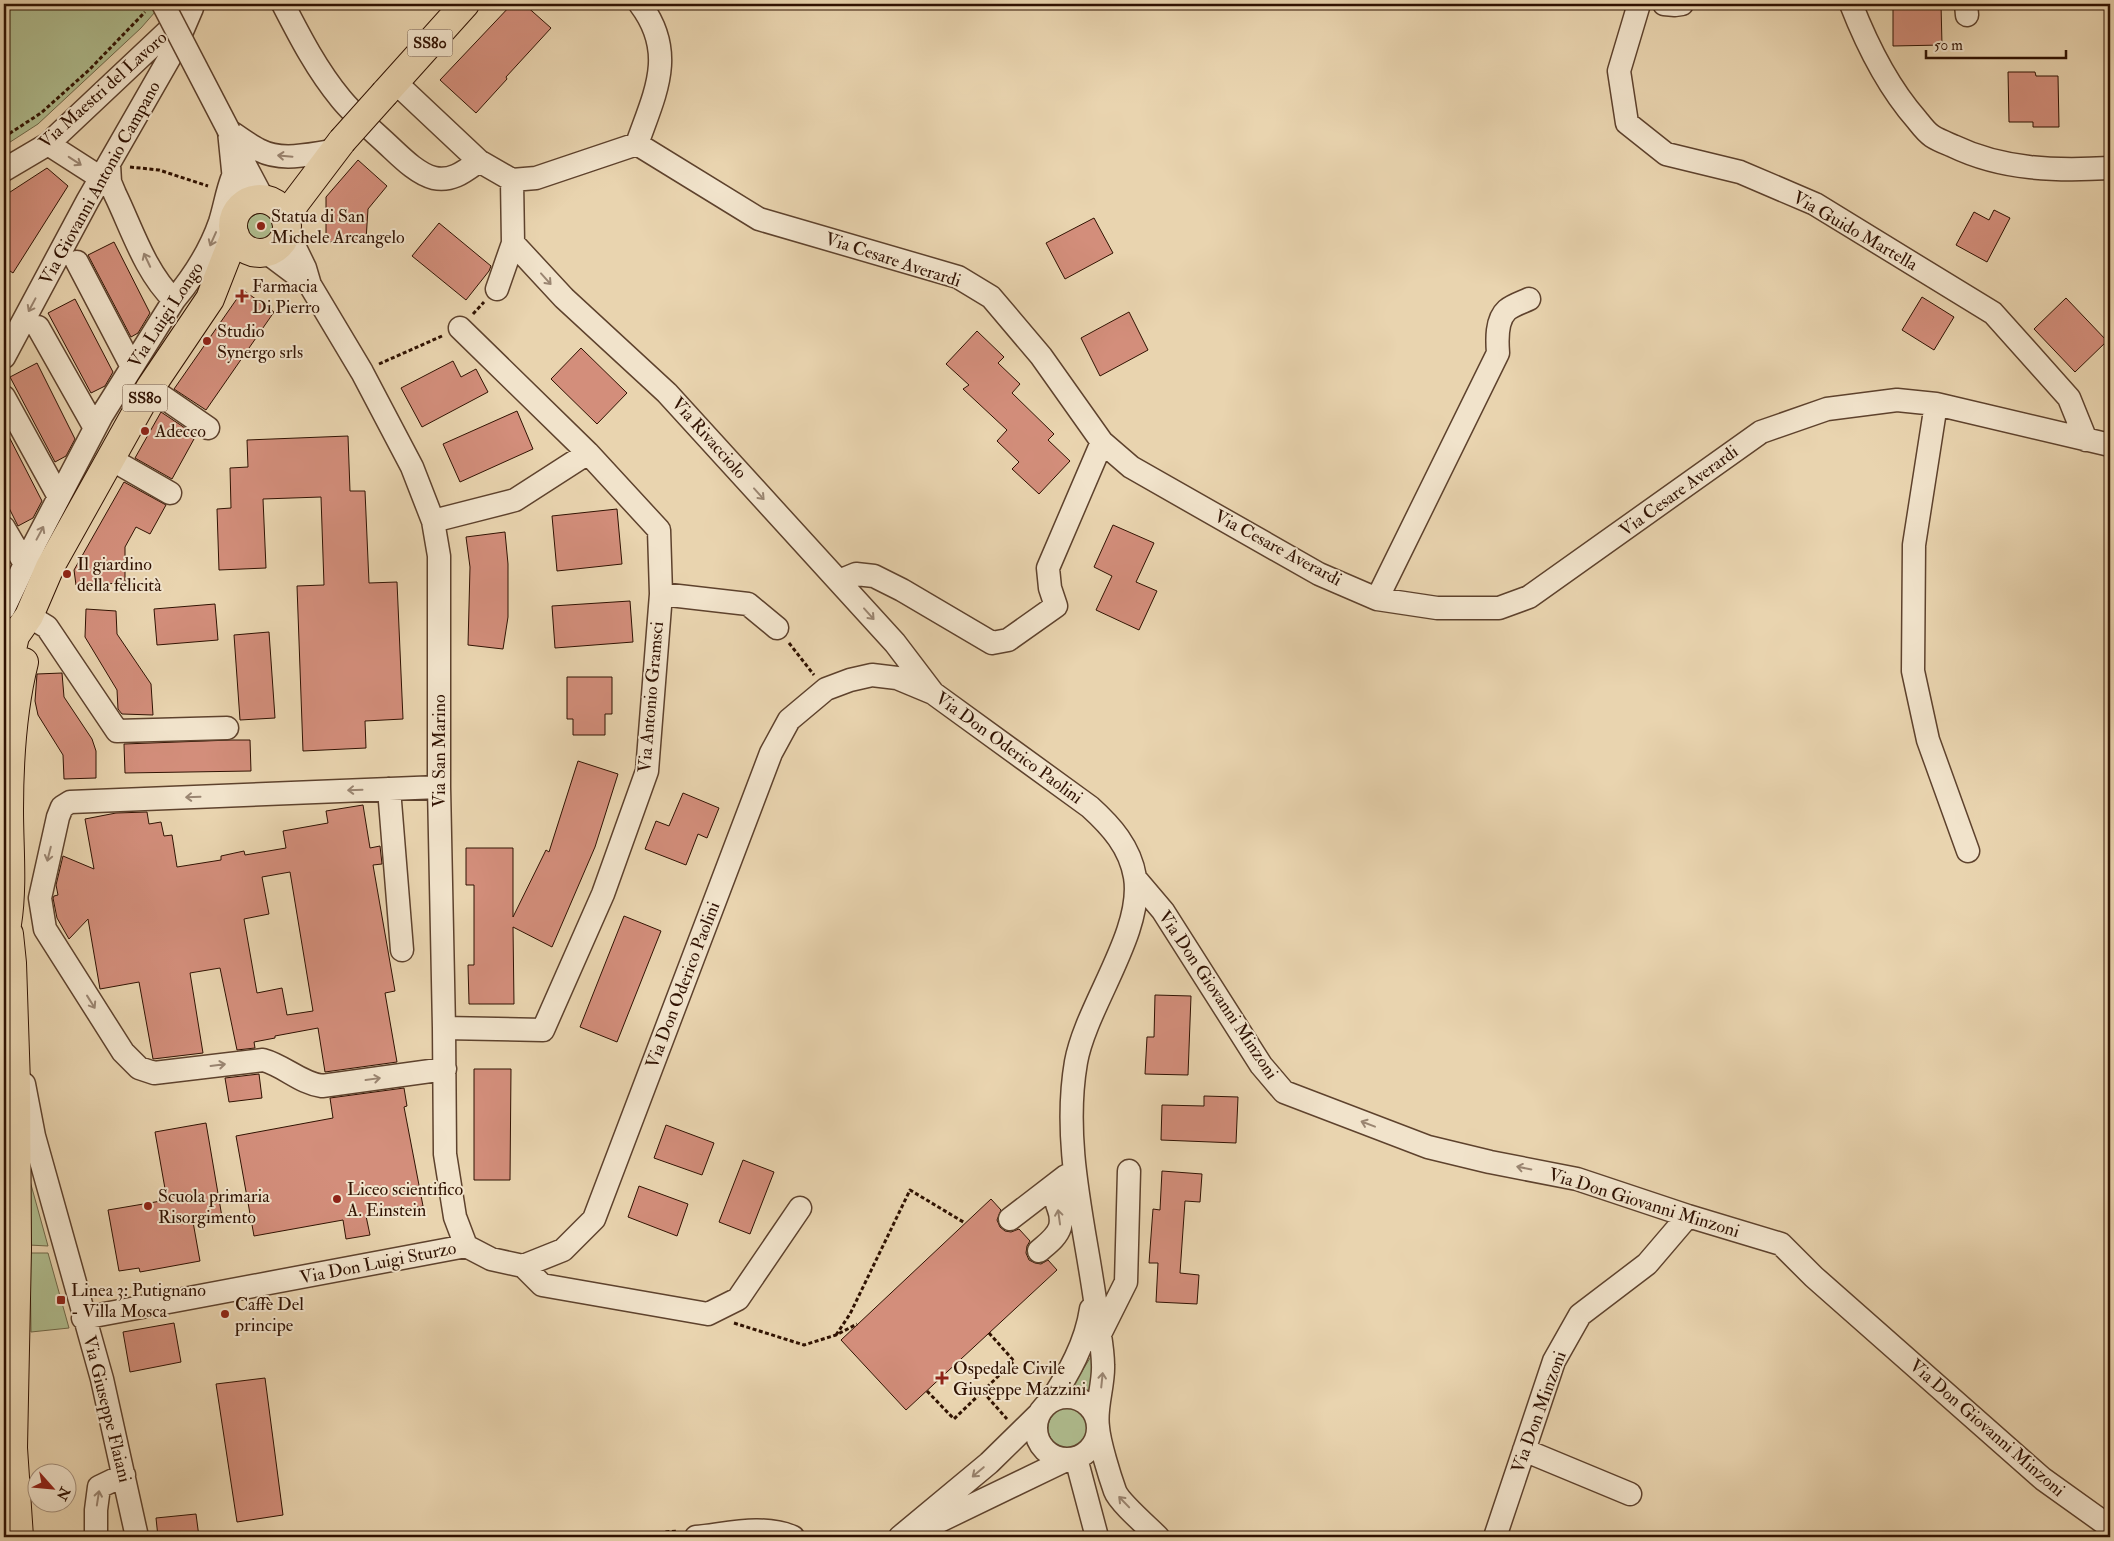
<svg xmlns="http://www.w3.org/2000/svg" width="2114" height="1541" font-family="'IM FELL Double Pica',serif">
	<rect width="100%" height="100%" fill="#e9d4af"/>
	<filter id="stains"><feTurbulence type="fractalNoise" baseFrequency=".004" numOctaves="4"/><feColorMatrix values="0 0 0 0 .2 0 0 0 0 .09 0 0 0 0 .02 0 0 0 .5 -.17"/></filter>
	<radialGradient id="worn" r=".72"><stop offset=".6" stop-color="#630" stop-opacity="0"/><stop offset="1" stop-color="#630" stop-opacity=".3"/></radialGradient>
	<path fill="#b0be90" stroke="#706849" d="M4 4H162L141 28 38 124 4 146Z
		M246 227a15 15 0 1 1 30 0a15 15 0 1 1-30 0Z
		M30 1181 48 1246 29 1245Z
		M30 1253H48L69 1328 31 1332Z
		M1095 1350 1092 1399 1071 1389Z
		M1048 1428a20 20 0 1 1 40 0a20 20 0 1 1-40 0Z"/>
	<path fill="#d38e7b" stroke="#301202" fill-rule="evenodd" d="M512 4H524L551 28 506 77 507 79 476 113 440 80Z
		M1893 4H1941L1942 45 1893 46Z
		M2008 72H2035L2036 76H2058L2059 127H2033V122H2009Z
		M358 160 387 186 368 209 366 240 326 242V197Z
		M47 168 68 186 13 273 4 267V196Z
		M1994 210 2010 218 1987 262 1956 245 1974 212 1989 220Z
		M1094 218 1113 253 1065 279 1046 243Z
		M439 223 491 266 489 271 466 300 412 256Z
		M114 242 150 313 138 333 131 337 88 255Z
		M243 290 274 312 206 410 174 389Z
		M1922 297 1954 317 1934 350 1902 330Z
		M2066 298 2107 341 2075 372 2034 329Z
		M75 299 113 372 105 386 91 393 48 313Z
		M1129 312 1148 350 1100 376 1081 338Z
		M977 331 1004 357 998 363 1020 384 1012 393 1054 434 1048 440 1070 461 1039 494 1012 469 1019 462 997 441 1007 430 963 389 969 385 946 364Z
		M581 348 627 393 597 424 551 379Z
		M453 361 461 377 476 369 488 392 422 427 401 388Z
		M37 363 75 439 66 456 55 462 10 377Z
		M517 411 533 449 460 482 443 444Z
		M161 412 191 432 188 436 194 439 172 479 135 458Z
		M4 427 42 501 33 518 18 526 4 498Z
		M348 436 350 491H365L369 583 397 582 403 719 365 721 366 748 303 751 297 586 324 585 321 497 263 499 266 568 219 570 217 509 231 508 230 468 248 467 247 440Z
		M124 482 166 505 150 534 136 527 125 547V583L76 585 74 570Z
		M617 509 622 564 557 571 552 516Z
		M1113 525 1154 543 1136 582 1157 591 1139 630 1096 610 1112 576 1094 567Z
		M505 532 508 564V617L503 649 468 645 470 567 466 537Z
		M630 601 633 642 555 648 552 606Z
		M215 604 218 640 157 645 154 609Z
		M86 609 116 611 117 634 151 684 153 715 122 714 118 709 117 690 85 637Z
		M269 632 275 718 240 720 234 635Z
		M62 673 64 697 92 739 96 751V778L64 779 63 755 38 715 35 701 37 674Z
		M567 677H612V714H605V735H573V719H567Z
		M231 740H250L251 771 125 773 124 744Z
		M578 761 618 774 595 847 552 947 513 927 514 1004H469L468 965H474V885H466V848H513V917L546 850 549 852Z
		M683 793 719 808 707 838 698 834 686 865 645 849 656 821 669 826Z
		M363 805 370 848 380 846 382 864 373 865 395 991 385 993 397 1062 325 1072 318 1028 275 1036V1038L254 1042 255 1048 237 1050 220 968 190 973 203 1053 153 1059 139 982 100 989 88 919 69 939 57 918 53 898 54 896 58 895 56 885 63 856 94 869 85 819 116 813 147 812 149 824 161 822 164 836 172 835 177 867 221 860V856L244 851 245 855 286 848 283 831 328 823 326 811ZM290 872 313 1011 287 1015 282 988 257 993 244 919 269 914 262 877Z
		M624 916 661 931 617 1042 580 1027Z
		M1155 995 1191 996 1188 1075 1145 1074 1147 1037H1154Z
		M474 1069H511L510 1180H474Z
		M259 1074 262 1098 229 1102 225 1078Z
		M404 1088 407 1106 404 1107 423 1206 366 1216 370 1235 346 1239 343 1220 254 1236 236 1136 333 1118 330 1098Z
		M1204 1096 1238 1097 1236 1143 1161 1140 1162 1105 1204 1106Z
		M206 1123 222 1217 193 1222 200 1261 140 1272 139 1268 119 1271 108 1210 167 1200 155 1132Z
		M666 1125 714 1143 702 1175 654 1158Z
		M743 1160 774 1172 750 1234 719 1222Z
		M1162 1171 1202 1174 1200 1202 1185 1201 1180 1273 1199 1275 1197 1304 1156 1302 1158 1263H1149L1153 1209 1160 1210Z
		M639 1186 688 1204 677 1236 628 1217Z
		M991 1199 1001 1210 997 1220 1000 1227 1005 1231 1011 1232 1019 1229 1030 1241 1027 1246 1026 1253 1029 1260 1035 1263 1041 1264 1048 1260 1057 1270 906 1410 841 1340Z
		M174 1323 181 1362 130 1372 123 1332Z
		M265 1378 283 1515 237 1522 216 1384Z
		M196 1514 199 1537H158L156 1518Z"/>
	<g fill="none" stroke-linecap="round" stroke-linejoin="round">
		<g stroke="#5e422d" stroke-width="25">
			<path id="minor" d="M283 4C300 37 317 70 341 99 354 115 372 130 387 144 400 156 417 174 434 178 452 182 465 171 479 161
				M1639 4 1619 71 1627 123 1666 154 1740 172 1815 204 1993 313 2069 398 2086 440
				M1664 4 1675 5 1682 4
				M1851 4C1867 45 1887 86 1917 120 1921 125 1926 132 1932 136 1938 140 1946 143 1953 146 2003 170 2056 171 2110 168
				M1966 4 1967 15
				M395 82 479 161 512 180
				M229 131C239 137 249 145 259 150 282 162 309 154 333 151
				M229 131 235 190
				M48 144 101 178
				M637 144C655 93 677 53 640 4
				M235 146 263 199
				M109 164 110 182 115 194C132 229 145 272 174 300
				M4 170 48 144 185 15
				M512 180 536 178 637 144 759 219 958 277 991 297 1041 356 1102 442 1131 467 1319 574 1377 599 1437 608H1499L1529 597 1761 432 1827 409 1897 400 1936 404 2110 445
				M512 180 513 243 564 298 667 393 895 643 933 693
				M286 229 305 268 310 285 362 372 412 467 433 521 439 556V787L444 1028 445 1154 455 1217 466 1246
				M266 252 310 285
				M77 262 132 367
				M497 289 513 243
				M38 327 95 428
				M4 357 88 200 174 50 192 8
				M150 388 208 428
				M4 397 59 497
				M1936 404 1914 545 1913 671 1928 740 1968 851
				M109 458 170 493
				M433 521 515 500 588 453
				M4 528 25 564
				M839 581 856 574 874 576 902 590 992 643 1008 640 1056 606 1050 588 1048 568 1102 442
				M661 594 748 604 777 628
				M1377 599 1498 353C1497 340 1496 320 1507 310 1513 305 1523 302 1529 299
				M4 608 35 543 102 415 174 300C194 276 210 251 220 222 225 206 227 191 233 176
				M29 616 47 627 117 731 227 728
				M439 787 70 802 62 807 58 817 40 898 45 929 123 1052 139 1068 154 1073 263 1060C285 1066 300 1083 322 1086L445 1069
				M389 789 402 950
				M1135 878 1163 911 1261 1065 1284 1092 1428 1147 1490 1162 1577 1179 1688 1216 1781 1244 1814 1277 2043 1479 2110 1527
				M444 1028 543 1030 603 894 647 771 661 594 659 530 588 453 460 328
				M24 1084 34 1136 102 1379 137 1537
				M1010 1219 1066 1176
				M466 1246 491 1259 523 1266 563 1250 594 1219 771 753 789 720 826 689 850 680 872 675 897 678 933 693 1090 807C1111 826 1130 847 1135 877 1144 932 1086 1006 1076 1062 1061 1149 1088 1236 1098 1322 1100 1336 1103 1351 1103 1365 1104 1385 1095 1407 1098 1427 1099 1442 1110 1477 1115 1491 1119 1502 1148 1527 1158 1537
				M1039 1251C1047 1244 1057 1237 1060 1227 1066 1203 1041 1204 1076 1185
				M523 1266 542 1285 708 1314 738 1299 800 1208
				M83 1318 466 1246
				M1100 1334 1126 1282 1129 1171
				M1036 1428a31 31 0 1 1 62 0a31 31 0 1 1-62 0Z
				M1050 1402C1069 1373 1086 1343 1091 1309
				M1524 1450 1630 1494
				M1076 1458 1097 1537
				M923 1529 1068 1459
				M96 1537V1510L99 1487 124 1475
				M696 1537C727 1534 763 1524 793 1537
				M900 1537 989 1463 1039 1414
				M1495 1537 1554 1361 1580 1315 1647 1264 1688 1216"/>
		</g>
		<g stroke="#301202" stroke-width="30">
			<path id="major" d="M385 93 465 4
				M233 226a27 27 0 1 1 54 0a27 27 0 1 1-54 0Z
				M286 221 295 203 342 141
				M4 685 15 636 29 616 50 567 150 388 210 299 235 235
				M7 924C13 886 9 848 9 810 9 761 12 710 24 662
				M9 934 12 963 16 1084 17 1249 13 1448 19 1537"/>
		</g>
		<path stroke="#301202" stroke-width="3" stroke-dasharray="4 2.5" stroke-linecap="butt" d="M4 137 41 113 89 70 145 12
			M130 167 159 170 208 186
			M473 314 484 302
			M379 364 442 336
			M789 643 814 675
			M734 1323 804 1345 836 1335 857 1324
			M836 1335 850 1314 910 1190 965 1223
			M927 1391 954 1419 1014 1361 989 1333
			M983 1392 1007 1419
			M665 1537 664 1532 678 1531"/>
		<use href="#minor" stroke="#f1e3cb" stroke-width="22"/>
		<use href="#major" stroke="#e9d4af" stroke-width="28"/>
		<g stroke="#5e422d" stroke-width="25" stroke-linecap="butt">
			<path id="minor-bridge" d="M163 4 229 131"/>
		</g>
		<g stroke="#301202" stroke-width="30" stroke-linecap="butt">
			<path id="major-bridge" d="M342 141 385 93"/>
		</g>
		<use href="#minor-bridge" stroke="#f1e3cb" stroke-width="22"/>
		<use href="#major-bridge" stroke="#e9d4af" stroke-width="28"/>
	</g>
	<defs><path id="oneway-shaft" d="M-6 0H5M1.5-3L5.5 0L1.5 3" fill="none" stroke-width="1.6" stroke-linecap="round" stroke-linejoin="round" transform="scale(1.25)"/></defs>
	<g stroke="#9a8571">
		<use href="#oneway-shaft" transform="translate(285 156) rotate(-175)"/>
		<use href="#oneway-shaft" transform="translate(75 161) rotate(33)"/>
		<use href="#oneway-shaft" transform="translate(213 239) rotate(114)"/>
		<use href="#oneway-shaft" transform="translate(147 260) rotate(-115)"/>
		<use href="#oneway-shaft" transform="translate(546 279) rotate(48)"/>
		<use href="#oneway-shaft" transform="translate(32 305) rotate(118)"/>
		<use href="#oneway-shaft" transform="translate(759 494) rotate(48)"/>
		<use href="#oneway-shaft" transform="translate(40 533) rotate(-62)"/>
		<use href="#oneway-shaft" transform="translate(869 614) rotate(48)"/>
		<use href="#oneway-shaft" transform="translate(355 790) rotate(178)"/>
		<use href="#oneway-shaft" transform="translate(193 797) rotate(178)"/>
		<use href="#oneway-shaft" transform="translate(49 854) rotate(104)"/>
		<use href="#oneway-shaft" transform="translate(91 1002) rotate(58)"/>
		<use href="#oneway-shaft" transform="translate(218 1065) rotate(-7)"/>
		<use href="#oneway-shaft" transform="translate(373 1079) rotate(-8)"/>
		<use href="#oneway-shaft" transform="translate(1368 1124) rotate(-159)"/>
		<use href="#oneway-shaft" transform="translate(1524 1168) rotate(-169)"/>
		<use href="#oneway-shaft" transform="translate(1059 1217) rotate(-98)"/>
		<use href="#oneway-shaft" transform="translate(1102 1380) rotate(-84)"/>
		<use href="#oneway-shaft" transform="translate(978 1472) rotate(140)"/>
		<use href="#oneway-shaft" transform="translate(98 1498) rotate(-81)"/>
		<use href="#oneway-shaft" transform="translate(1124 1502) rotate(-134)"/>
	</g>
	<g fill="#8f2418" stroke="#f1e3cb" stroke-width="2">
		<circle cx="261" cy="226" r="5"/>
		<path d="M239.5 288.5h5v5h5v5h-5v5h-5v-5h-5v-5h5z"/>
		<circle cx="207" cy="341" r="5"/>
		<circle cx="145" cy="431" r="5"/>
		<circle cx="67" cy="574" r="5"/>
		<circle cx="337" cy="1199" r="5"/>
		<circle cx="148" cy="1206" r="5"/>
		<rect x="56" y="1295" width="10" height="10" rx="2.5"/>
		<circle cx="225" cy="1314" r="5"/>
		<path d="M939.5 1370.5h5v5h5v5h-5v5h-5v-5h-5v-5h5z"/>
	</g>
	<g text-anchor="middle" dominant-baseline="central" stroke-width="4" stroke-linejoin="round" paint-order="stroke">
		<g fill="#f1e3cb" stroke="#6a513e" stroke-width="1">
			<rect x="407.5" y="29.5" width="45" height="27" rx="4"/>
			<rect x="122.5" y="384.5" width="45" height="27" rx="4"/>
		</g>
		<g font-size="16" font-weight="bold" fill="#301202">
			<text x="430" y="43">SS80</text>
			<text x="145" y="398">SS80</text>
		</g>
		<g font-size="18" fill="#301202" stroke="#f1e3cb">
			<text transform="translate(103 90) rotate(-42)">Via Maestri del Lavoro</text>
			<text transform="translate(100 183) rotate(-61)">Via Giovanni Antonio Campano</text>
			<text transform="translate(1855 231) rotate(30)">Via Guido Martella</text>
			<text transform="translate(893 260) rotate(18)">Via Cesare Averardi</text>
			<text transform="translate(166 315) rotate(-57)">Via Luigi Longo</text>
			<text transform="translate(709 438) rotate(48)">Via Rivacciolo</text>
			<text transform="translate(1679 491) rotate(-36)">Via Cesare Averardi</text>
			<text transform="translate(1278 548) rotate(28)">Via Cesare Averardi</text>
			<text transform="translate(651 697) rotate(-85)">Via Antonio Gramsci</text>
			<text transform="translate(1009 748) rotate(36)">Via Don Oderico Paolini</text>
			<text transform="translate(439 751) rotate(-90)">Via San Marino</text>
			<text transform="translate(683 985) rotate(-69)">Via Don Oderico Paolini</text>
			<text transform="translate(1218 995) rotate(56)">Via Don Giovanni Minzoni</text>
			<text transform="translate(1644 1203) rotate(17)">Via Don Giovanni Minzoni</text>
			<text transform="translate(378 1263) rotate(-11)">Via Don Luigi Sturzo</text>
			<text transform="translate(107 1409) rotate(76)">Via Giuseppe Flaiani</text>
			<text transform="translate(1539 1412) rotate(-70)">Via Don Minzoni</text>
			<text transform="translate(1987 1428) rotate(41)">Via Don Giovanni Minzoni</text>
		</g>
		<g font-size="18" fill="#301202" stroke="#f1e3cb" text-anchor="start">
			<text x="271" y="216">Statua di San<tspan x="271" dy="21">Michele Arcangelo</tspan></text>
			<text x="252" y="286">Farmacia<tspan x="252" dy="21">Di Pierro</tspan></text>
			<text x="217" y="331">Studio<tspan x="217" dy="21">Synergo srls</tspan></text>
			<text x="155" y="431">Adecco</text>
			<text x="77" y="564">Il giardino<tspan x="77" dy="21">della felicità</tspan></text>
			<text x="347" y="1189">Liceo scientifico<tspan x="347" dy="21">A. Einstein</tspan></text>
			<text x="158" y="1196">Scuola primaria<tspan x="158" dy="21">Risorgimento</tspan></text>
			<text x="71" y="1290">Linea 3: Putignano<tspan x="71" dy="21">- Villa Mosca</tspan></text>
			<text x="235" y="1304">Caffè Del<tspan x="235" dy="21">principe</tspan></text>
			<text x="953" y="1368">Ospedale Civile<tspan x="953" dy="21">Giuseppe Mazzini</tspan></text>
		</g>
	</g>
	<rect width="2114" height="1541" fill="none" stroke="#e9d4af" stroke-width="20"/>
	<rect x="5" y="5" width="2104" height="1531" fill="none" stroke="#301202" stroke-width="2.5"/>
	<rect x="10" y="10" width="2094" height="1521" fill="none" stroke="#301202"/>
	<g transform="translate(52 1488) rotate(117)"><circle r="24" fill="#f1e3cb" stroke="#a48f7b"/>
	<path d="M0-4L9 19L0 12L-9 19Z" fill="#8f2418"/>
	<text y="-8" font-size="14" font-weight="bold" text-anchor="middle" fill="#301202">N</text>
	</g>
	<path d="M1926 50v8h140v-8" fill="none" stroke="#301202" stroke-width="2.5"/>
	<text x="1934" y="50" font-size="15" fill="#301202" stroke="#f1e3cb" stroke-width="4" paint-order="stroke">50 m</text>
	<rect width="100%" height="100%" filter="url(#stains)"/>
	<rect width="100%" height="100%" fill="url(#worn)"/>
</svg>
